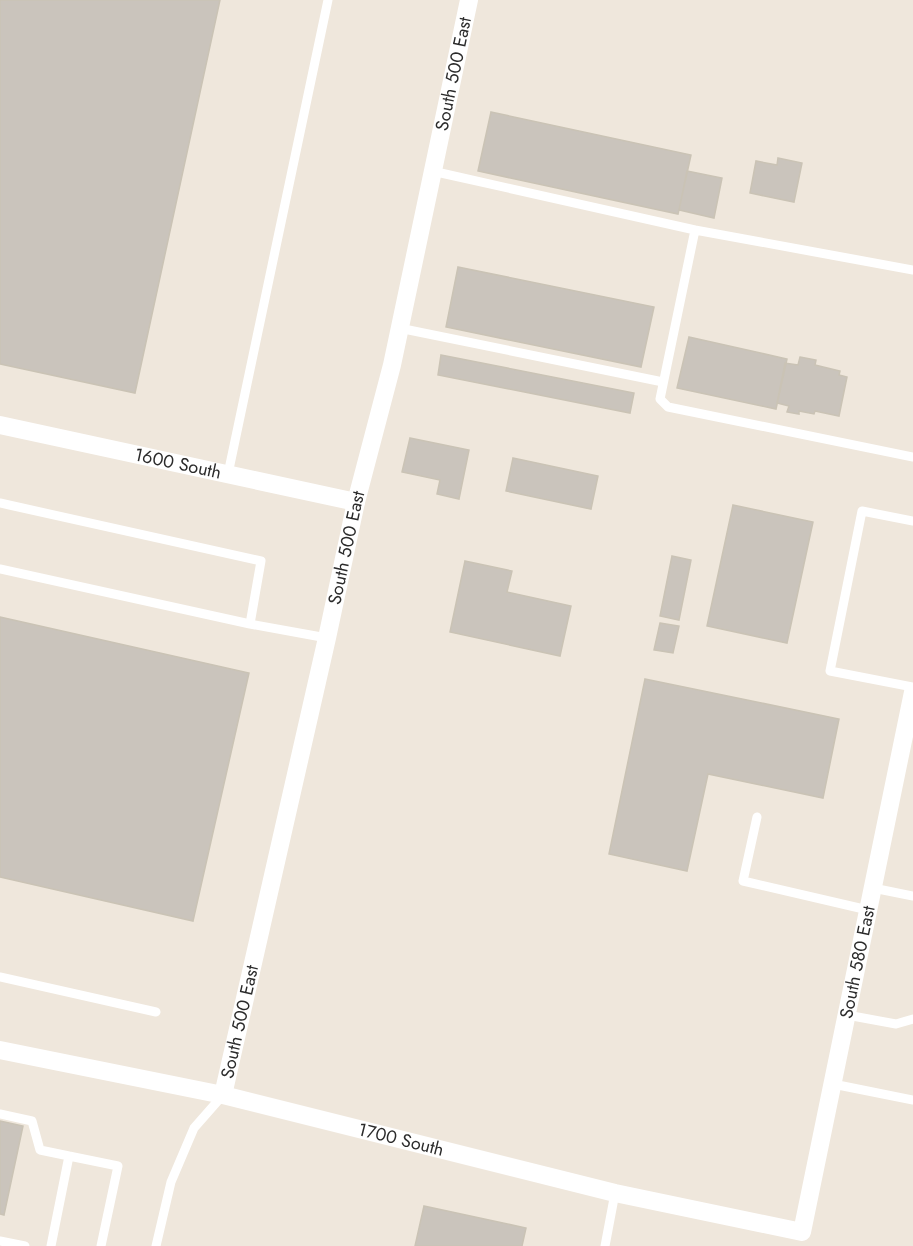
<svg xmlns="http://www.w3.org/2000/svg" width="913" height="1246" font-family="Jost,sans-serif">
	<rect width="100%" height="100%" fill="#efe7dc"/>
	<path fill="#cac4bc" stroke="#cac3b5" stroke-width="1.5" d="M0 0H220L135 393 0 364Z
		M491 112 691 155 678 214 478 171Z
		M778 158 802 163 794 202 750 193 756 161 777 165Z
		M687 171 722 178 714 218 679 210Z
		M458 267 654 307 641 367 446 327Z
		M689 337 787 359 776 409 677 388Z
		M441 355 634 393 630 413 438 375Z
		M800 357 816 360 815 365 840 371 839 375 847 377 839 416 815 411 814 414 799 411V414L787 412 789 406 777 403 785 363 798 365Z
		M410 438 469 450 459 499 437 494 440 480 402 472Z
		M513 458 598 476 591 509 506 491Z
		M733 505 813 522 787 643 707 626Z
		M672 556 691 560 679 620 660 616Z
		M465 561 512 571 507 592 571 606 560 656 450 632Z
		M0 617 249 673 193 921 0 877Z
		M660 623 679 626 673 653 654 650Z
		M645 679 839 719 823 798 708 774 687 871 609 854Z
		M0 1121 23 1126 4 1215 0 1214Z
		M424 1206 526 1228 522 1246H415Z"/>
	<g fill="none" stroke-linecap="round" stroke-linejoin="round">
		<path stroke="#fff" stroke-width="9" d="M432 171 695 230
			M913 270 695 230 660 399 668 407 913 457
			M399 328 663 382
			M228 474 328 0
			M0 503 261 561 250 624 327 638
			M913 521 862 511 830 671 913 687
			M0 569 250 624
			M757 817 743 881 868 910
			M873 888 913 896
			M0 977 156 1012
			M847 1015 896 1024 913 1019
			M833 1084 913 1100
			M0 1114 32 1121 40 1150 69 1156
			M0 1241 25 1246
			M51 1246 69 1156 118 1166 101 1246
			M156 1246 171 1182 194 1128 223 1095
			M605 1246 615 1193"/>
		<g stroke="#fff" stroke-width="18">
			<path id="s1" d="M0 425 356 502"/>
			<path id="s2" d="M0 1050 223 1095 615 1193 802 1232 913 692"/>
			<path id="s3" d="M223 1095 327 638 356 502 392 365 469 0"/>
		</g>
	</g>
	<g text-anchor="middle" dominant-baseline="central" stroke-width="4.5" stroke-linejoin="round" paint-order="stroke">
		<g font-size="18" fill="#2b2b2b" stroke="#fff">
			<text stroke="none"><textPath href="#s3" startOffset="1047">South 500 East</textPath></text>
			<text stroke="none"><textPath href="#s1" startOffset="182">1600 South</textPath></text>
			<text stroke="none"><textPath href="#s3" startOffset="561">South 500 East</textPath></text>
			<text stroke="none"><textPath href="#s2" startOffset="1098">South 580 East</textPath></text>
			<text stroke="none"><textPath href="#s3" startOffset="75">South 500 East</textPath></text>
			<text stroke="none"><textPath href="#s2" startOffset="411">1700 South</textPath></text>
		</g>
	</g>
</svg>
